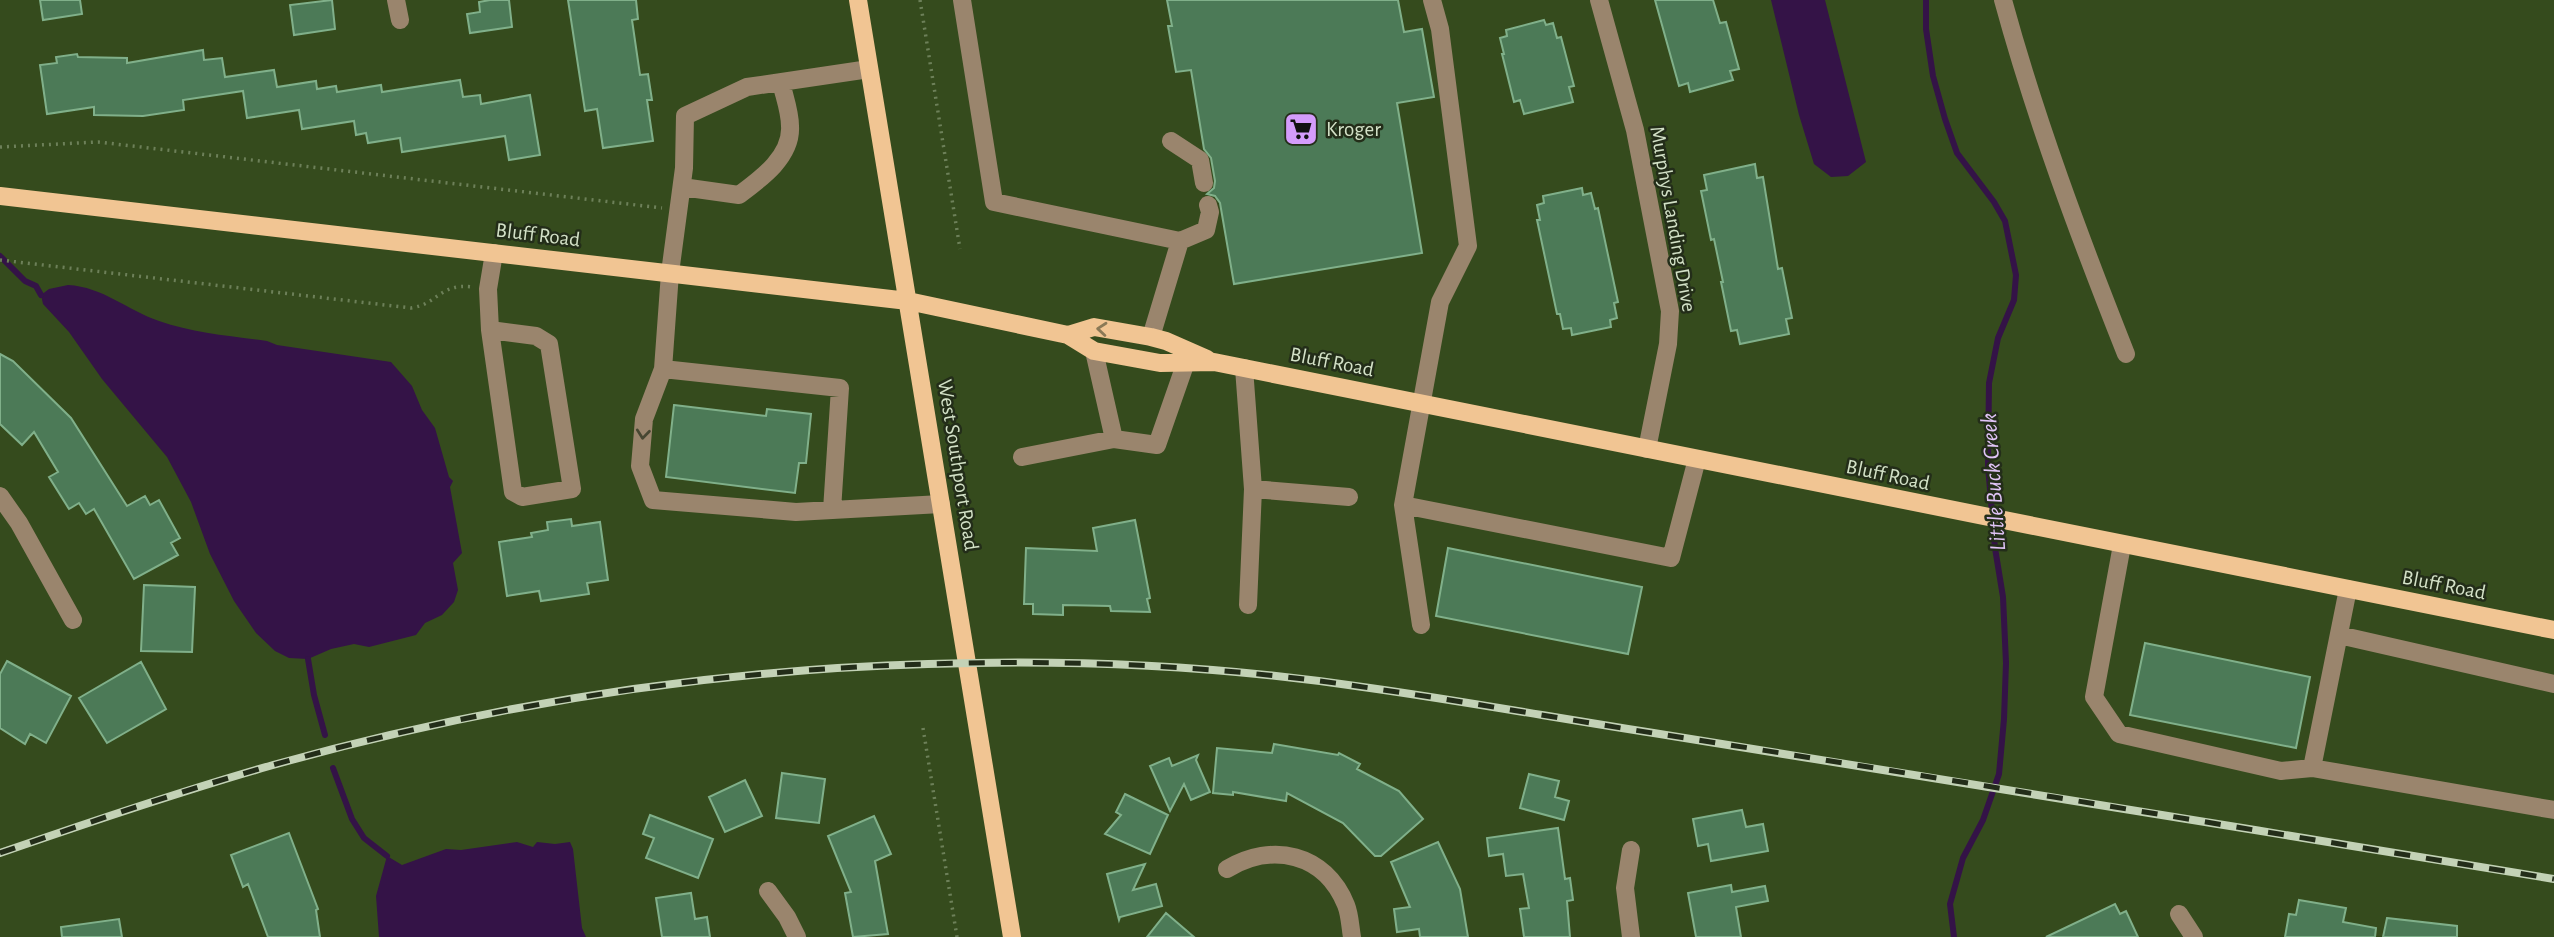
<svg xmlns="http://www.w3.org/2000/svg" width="2554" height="937" font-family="'Alegreya Sans',sans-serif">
	<rect width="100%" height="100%" fill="#354b1d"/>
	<path fill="#341347" d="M1771 0H1825L1866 162 1848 176 1831 177 1814 164 1799 115Z
		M68 285C103 287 127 310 159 321 193 333 231 336 267 341L277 345 391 362 412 386 422 410 435 428 449 477 453 481 450 487 462 553 453 563 458 590 454 602 442 615 425 623 416 635 369 647 354 644 331 649 308 659 289 658 275 651 256 633 234 601 210 554 191 502 167 457 102 379 69 332 43 304 41 295 49 289Z
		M517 842 533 847 537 842 555 844 570 842 573 849 582 928 586 937H379L376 896 387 856 402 865 446 849 461 850Z"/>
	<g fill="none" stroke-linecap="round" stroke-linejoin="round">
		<path stroke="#341347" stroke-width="6" d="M1926 0V29L1933 76 1945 119 1957 153 1994 202 2005 221 2016 275 2014 300 1998 338 1989 383 1988 466 1995 548 2003 597 2006 663 2004 719 1999 774 1983 820 1963 858 1950 904 1954 937
			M0 256 25 281 36 286 41 295
			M308 659 314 695 325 735
			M333 768 352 819 364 838 387 856"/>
	</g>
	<path fill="#4c7a57" stroke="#80b08a" stroke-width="2" d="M40 0H80L82 14 43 20Z
		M332 0 335 29 294 35 290 5Z
		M490 0H509L512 27 470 33 467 14 480 12 479 2Z
		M568 0H636L638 19 632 20 640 75 648 74 652 100H647L653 141 603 148 597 109 585 111Z
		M1167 0H1398L1404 32 1422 29 1434 97 1397 103 1422 253 1234 284 1220 203 1215 196 1207 194 1214 188 1215 181 1211 158 1204 149 1191 70 1176 72 1168 26H1172Z
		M1655 0H1713L1720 23 1726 22 1739 69 1730 71 1733 80 1690 92 1688 83 1679 86Z
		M1544 20 1546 25 1553 23 1557 38 1561 37 1574 86 1569 87 1573 102 1524 114 1520 100 1514 102 1502 54H1504L1500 38 1507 36 1506 30Z
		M203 50 204 60 222 58 225 77 274 70 277 87 316 81 317 89 336 86 337 92 381 85 382 92 460 80 463 97 480 95 481 104 530 95 540 155 509 160 505 136 402 152 400 138 368 143 366 133 356 135 354 121 302 129 299 110 247 118 243 91 183 100 184 110 143 116 94 115V107L47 114 40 65 57 63 56 57 77 54 78 57 127 58V63Z
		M1755 164 1757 178 1763 177 1778 269 1782 268 1792 318 1786 319 1789 334 1740 344 1737 330 1731 331 1721 282H1723L1714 239 1711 240 1701 191 1707 190 1704 175Z
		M1582 188 1583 195 1591 193 1595 209 1598 208 1618 302 1614 303 1617 318 1610 320 1611 327 1572 335 1571 328 1563 329 1560 314H1557L1537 220H1540L1537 205 1544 203 1543 196Z
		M0 354 13 361 71 418 127 506 145 496 150 505 159 500 180 538 171 543 178 555 134 579 94 509 86 514 79 503 69 509 49 477 58 472 34 432 22 445 0 424Z
		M674 405 766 416 767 409 811 414 806 463H799L795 493 666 477Z
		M571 519 572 526 600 522 608 580 587 583 589 594 541 601 539 591 507 596 499 542 532 537 531 533 548 530 547 522Z
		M1135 520 1150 598 1147 599 1150 612 1111 611 1110 606 1063 605V615L1033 614V604H1024L1026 548 1097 551 1093 528Z
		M1448 548 1642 587 1628 654 1436 616Z
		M144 585 195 587 192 652 141 651Z
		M2145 643 2310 677 2296 748 2130 715Z
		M7 661 71 696 46 743 30 734 25 744 0 728V674Z
		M141 662 166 709 107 743 79 698Z
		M1274 744 1338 755 1339 753 1360 764 1357 769 1399 791 1423 819 1381 856H1375L1343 823 1287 793 1286 801 1233 792V795L1213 793 1217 748 1272 753Z
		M1198 755 1196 760 1210 792 1191 800 1184 784 1170 811 1150 766 1169 758 1172 766Z
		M782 773 825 779 819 823 776 818Z
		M1529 774 1559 781 1555 797 1569 801 1564 820 1520 808Z
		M745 780 762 816 725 832 709 797Z
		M1125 794 1168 815 1150 854 1105 834 1121 815 1116 812Z
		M1742 810 1746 827 1763 824 1768 851 1711 861 1708 844 1698 846 1693 819Z
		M650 815 713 839 698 878 646 858 654 838 643 834Z
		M874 816 891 854 875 861 888 934 853 937 845 893 851 892 828 836Z
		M1558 828 1565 879 1570 878 1573 900 1567 901 1570 937H1524L1520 909 1529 908 1523 874 1506 876 1503 854 1489 856 1487 838Z
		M289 833 318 909 316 910 320 937H268L248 884 243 887 231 855Z
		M1438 842 1460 889 1468 937H1420L1419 929 1397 932 1394 909 1410 907 1391 862Z
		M1145 864 1133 890 1156 884 1162 906 1120 917 1119 920 1107 874Z
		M1731 885 1732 892 1765 886 1768 901 1736 907 1741 937H1696L1688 893Z
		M691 893 695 919 707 917 710 937H662L656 898Z
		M2299 900 2346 908 2343 922 2376 928 2375 937H2285L2289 914 2296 915Z
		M2115 904 2120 914 2126 911 2138 937H2046Z
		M1166 913 1194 937H1147Z
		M2387 918 2457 926V937H2383Z
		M119 919 122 937H62L61 927Z"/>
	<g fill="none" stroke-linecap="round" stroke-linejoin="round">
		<path stroke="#6d8059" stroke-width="3.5" stroke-dasharray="2 5" stroke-linecap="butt" d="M920 0 960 249
			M0 147 98 142 662 208
			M0 260 411 308C438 304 440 283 472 287
			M923 728 957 937"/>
		<path stroke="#9a856d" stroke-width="18" d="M396 0 400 20
			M962 0 994 202 1180 241 1151 337
			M1432 0 1440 29 1468 246 1440 302 1403 505 1671 558 1697 459
			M1599 0 1635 130 1670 311 1668 344 1647 449
			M2003 0C2036 121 2080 238 2126 354
			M869 69 747 87 685 116 684 168 670 273 663 369 644 419 640 466 653 500 796 512 941 504
			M1171 141 1200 160 1204 183
			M682 187 739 195C762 178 792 156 790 126 790 111 784 96 781 82
			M1180 241 1206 230 1210 212 1208 205
			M490 330 536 336 549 344 572 489 522 497 513 492 490 330 488 289 494 253
			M1094 351 1114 439
			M1244 368 1253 489 1248 605
			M663 369 840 388 832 510
			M1022 457 1114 439 1157 445 1186 362
			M1253 489 1349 497
			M0 496 19 523 73 620
			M1403 505 1421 625
			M2122 545 2094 697 2119 734 2281 771 2312 768
			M2348 589 2312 768 2554 810
			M2339 635 2554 684
			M1227 869C1272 842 1325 853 1346 905 1350 915 1350 926 1352 937
			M768 891 787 917 797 937
			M2179 914 2194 937
			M1631 937 1625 888 1631 850"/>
		<path stroke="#f1c593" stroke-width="18" d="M858 0 1012 937
			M0 196 908 301 1068 335 1094 351 1160 363 1214 362 2554 630
			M1068 335 1094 327 1151 337 1166 341 1207 359"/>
		<g stroke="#c3d2b6" stroke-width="8">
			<path id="rail" d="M0 853C90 822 181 791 273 765 485 706 708 670 928 664 1075 659 1225 666 1370 688 1469 702 1568 720 1666 735 1962 781 2258 831 2554 879"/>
		</g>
		<use href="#rail" stroke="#232d19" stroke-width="5" stroke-dasharray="16" stroke-linecap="butt"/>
	</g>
	<defs><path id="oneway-chevron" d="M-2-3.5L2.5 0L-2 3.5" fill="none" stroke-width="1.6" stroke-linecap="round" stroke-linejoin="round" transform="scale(1.75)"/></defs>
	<use stroke="#8a7956" href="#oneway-chevron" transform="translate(1102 329) rotate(-175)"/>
	<use stroke="#474732" href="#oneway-chevron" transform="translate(643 434) rotate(96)"/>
	<defs>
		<g id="supermarket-square" transform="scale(1.75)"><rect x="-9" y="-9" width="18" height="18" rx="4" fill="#d49cfb" stroke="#232d19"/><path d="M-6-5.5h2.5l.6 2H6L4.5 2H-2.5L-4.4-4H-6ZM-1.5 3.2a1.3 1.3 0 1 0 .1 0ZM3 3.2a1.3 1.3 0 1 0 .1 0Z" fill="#111"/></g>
	</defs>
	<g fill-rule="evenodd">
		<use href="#supermarket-square" x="1301" y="129"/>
	</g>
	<g text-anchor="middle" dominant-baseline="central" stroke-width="5" stroke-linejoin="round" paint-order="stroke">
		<g font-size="21" fill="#d3e1c7" stroke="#232d19" text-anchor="start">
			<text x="1326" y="129">Kroger</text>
		</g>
		<g font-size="21" fill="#d3e1c7" stroke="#232d19">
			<text transform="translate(1673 219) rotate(80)">Murphys Landing Drive</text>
			<text transform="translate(538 235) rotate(7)">Bluff Road</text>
			<text transform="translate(1332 362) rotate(11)">Bluff Road</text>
			<text transform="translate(958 465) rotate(81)">West Southport Road</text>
			<text transform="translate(1888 475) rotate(12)">Bluff Road</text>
			<text transform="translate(2444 585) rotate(11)">Bluff Road</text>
		</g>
		<g font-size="23" font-style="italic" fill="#e1c4f7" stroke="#232d19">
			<text transform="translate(1994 482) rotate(-94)">Little Buck Creek</text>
		</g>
	</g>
</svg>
